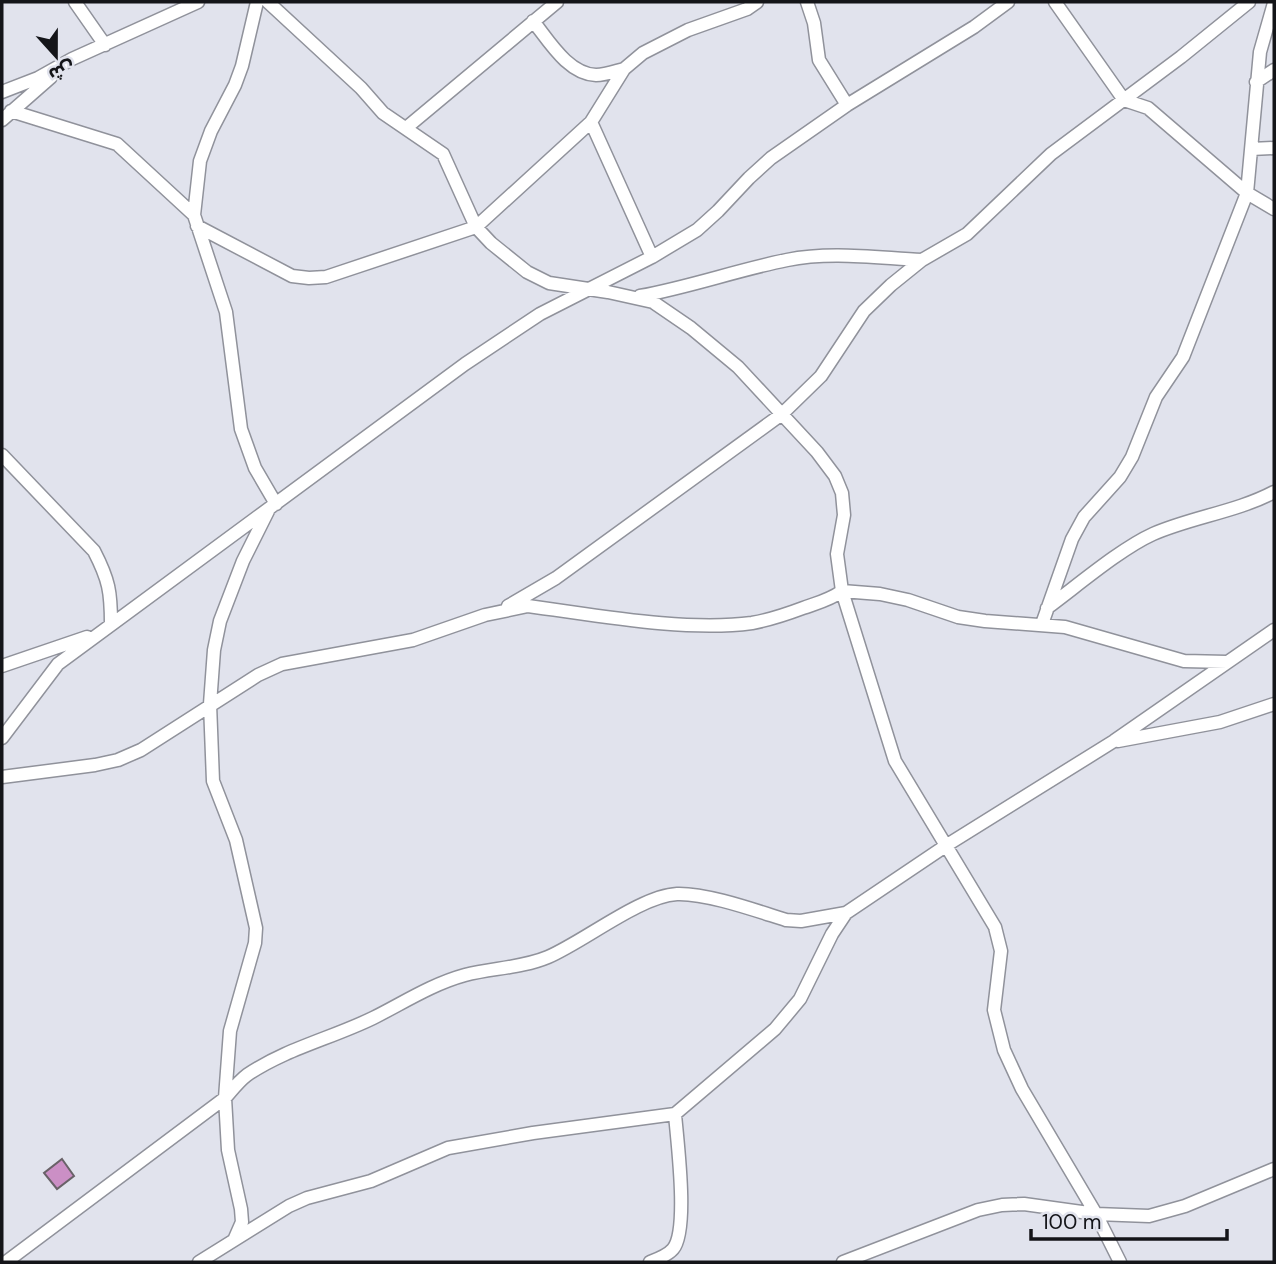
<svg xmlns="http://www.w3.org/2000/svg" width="1276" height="1264" font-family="'DM Sans','Noto Sans Arabic',sans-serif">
	<rect width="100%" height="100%" fill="#e1e3ed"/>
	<path fill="#cb8fc5" stroke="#696268" stroke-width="2" d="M62 1159 74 1176 57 1189 44 1173Z"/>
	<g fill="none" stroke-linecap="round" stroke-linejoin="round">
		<g stroke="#90929b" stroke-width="15">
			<path id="minor" d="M75 2 105 45
				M257 2 242 66 235 85 211 131 200 161 194 215 226 312 241 429 255 468 276 504
				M807 2 814 23 819 60 847 105
				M1055 2 1124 100 1148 108 1247 193 1274 209
				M533 21C549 41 568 74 596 75 605 75 616 71 624 69
				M1256 82 1274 70
				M2 92 38 78 72 59 198 2
				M11 111 117 144 194 215
				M2 120 51 77
				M591 122 624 69 643 53 688 30 747 9 757 2
				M406 128 557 2
				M1251 149 1274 148
				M197 226 292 276 309 278 326 277 476 227 591 122 652 257
				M640 296C690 287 737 270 787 260 830 251 878 258 922 260
				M2 455 94 551C109 580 111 592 111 624
				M508 606 556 578 782 414 821 376 864 311 891 285 922 260 967 234 1051 154 1181 57 1249 2
				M1047 608C1077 586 1120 549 1153 534 1192 517 1236 512 1274 492
				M1042 624 1072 539 1084 517 1120 477 1132 457 1156 397 1183 357 1247 193 1260 52 1274 3
				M2 666 87 637
				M2 738 58 664 465 364 540 314 652 257 697 230 718 211 749 178 771 158 847 105 974 27 1008 2
				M1118 741 1220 722 1274 704
				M2 777 95 765 118 760 141 750 258 675 282 664 413 640 485 615 528 606C596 615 685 632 752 623 769 620 787 614 803 608 817 603 830 600 842 591L837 554 844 515 842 493 835 476 817 452 738 367 691 328 653 302 608 292 549 283 527 272 491 243 476 227 443 154 383 113 361 88 268 2
				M235 1238 242 1222 241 1209 228 1150 225 1098 230 1031 255 943 256 928 236 840 213 781 210 704 214 650 220 621 243 561 268 511
				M6 1262 225 1098C232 1090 239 1081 247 1075 285 1049 332 1038 373 1018 403 1003 432 984 465 975 492 968 522 968 548 957 585 941 640 896 677 894 707 893 757 911 786 920L801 921 846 913
				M199 1262 289 1206 307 1198 371 1181 448 1148 533 1133 675 1114 775 1029 800 999 832 934 846 913 947 845 1114 741 1274 630
				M650 1262C658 1259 668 1255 673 1249 689 1230 677 1140 675 1114
				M843 1262 978 1210 1002 1205 1024 1204 1096 1214 1149 1216 1185 1206 1274 1169
				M1120 1262 1096 1214 1022 1089 1004 1050 994 1010 1001 951 995 927 895 761 842 591 880 594 908 600 958 617 985 621 1065 627 1184 661 1227 662"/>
		</g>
		<use href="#minor" stroke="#fff" stroke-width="12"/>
	</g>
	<rect width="1276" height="1264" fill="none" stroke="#141519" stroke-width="7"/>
	<g transform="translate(56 56) rotate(159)" stroke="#e1e3ed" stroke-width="5" paint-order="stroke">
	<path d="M0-5L12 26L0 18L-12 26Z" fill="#141519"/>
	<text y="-10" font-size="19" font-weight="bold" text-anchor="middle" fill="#141519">ش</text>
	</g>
	<path d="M1031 1229v10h196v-10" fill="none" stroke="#141519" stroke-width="3.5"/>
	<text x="1042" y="1229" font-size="21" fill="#141519" stroke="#e1e3ed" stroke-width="5" paint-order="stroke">100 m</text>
</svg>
